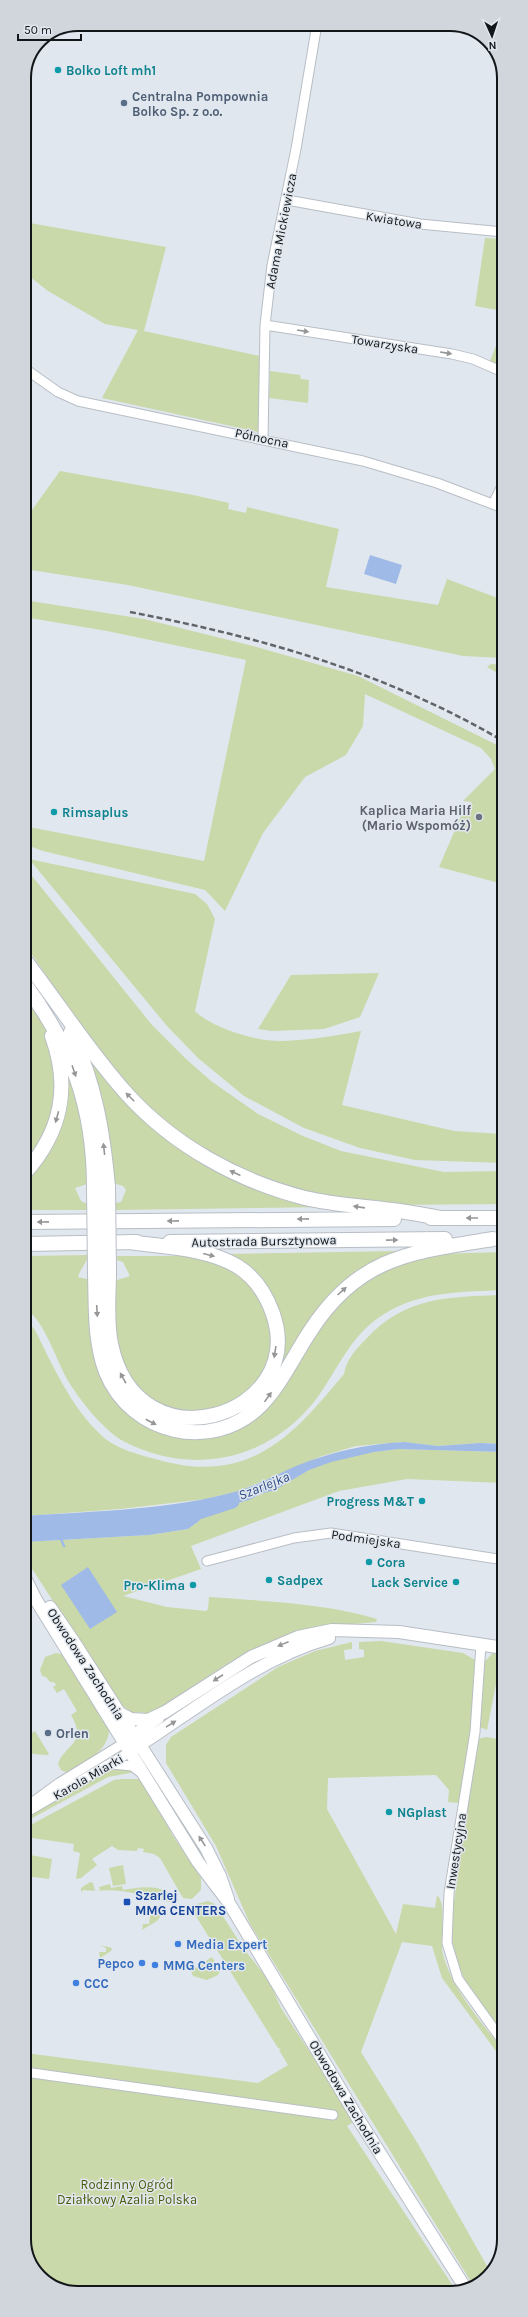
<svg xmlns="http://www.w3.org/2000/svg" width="528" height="2317" font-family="Karla,sans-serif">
	<rect width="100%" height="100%" fill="#e1e7ee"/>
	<path fill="#c9d9a9" d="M24 222 166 247 144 331 260 356 258 432 102 398 138 330 105 324 48 291 24 272Z
		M485 238 503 239V283L499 307 503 309V311L475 306Z
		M503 328V367L490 361Z
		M270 371 300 375 301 379 309 380 308 403 269 398Z
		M60 471 193 495 229 503 228 509 246 513 247 507 339 529 326 587 438 605 447 579 503 600V658L463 656 128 585 24 569V521Z
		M24 600 144 619 253 646 358 676 503 748V884L439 867 461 816 472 802 463 801 495 769 491 759 481 748 365 694 363 726 346 755 305 777 263 833 225 911 205 890 43 851 24 844V826L204 861 246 660 107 631 24 617Z
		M491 664 503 665V676L487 667Z
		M29 859 195 894 207 904 215 919 195 1011C211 1028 259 1042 282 1041 309 1040 335 1036 361 1031L342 1105 454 1131 503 1134 504 1163 415 1160 360 1148 304 1128 244 1096 198 1058 167 1026Z
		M24 866 152 1025 185 1058 211 1081 258 1114 303 1136 341 1151 444 1172 504 1171V1204L384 1205 300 1192 235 1167 177 1132 127 1088 72 1013 24 943Z
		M379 973 360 1017 324 1029 272 1031 258 1029 291 975Z
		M24 992 47 1032 56 1071 52 1121 24 1166Z
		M85 1051 167 1135 328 1207 116 1210V1203L121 1202 126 1190 123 1186 113 1183Z
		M62 1052 80 1101 90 1183 75 1188 81 1201 87 1204V1210H25V1179L47 1153Z
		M397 1251 395 1254 369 1265 274 1378C284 1333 290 1304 251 1271 244 1265 236 1256 226 1254Z
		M504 1252V1290C461 1292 421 1291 384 1314 351 1334 338 1369 317 1398 269 1461 192 1477 123 1441 103 1430 78 1398 67 1379 56 1359 44 1320 25 1308V1256L88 1255C87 1263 80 1269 78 1277L91 1280 97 1358 147 1425 235 1428 331 1308 383 1269 437 1254Z
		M117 1256H183L221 1264 245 1277 267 1309 272 1347 262 1375 239 1400 193 1415 153 1402 130 1381 116 1348 114 1281 130 1276 123 1262 117 1260Z
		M504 1295V1444L480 1443 438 1446 404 1442 356 1446 322 1456 239 1491 206 1499 120 1509 25 1516V1319L35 1330C53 1366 71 1407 101 1435 115 1449 140 1455 159 1460 249 1485 291 1438 344 1374 346 1360 356 1349 366 1339 406 1296 448 1297 504 1295Z
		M398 1449 504 1452V1483L407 1479 339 1491 191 1546 201 1569 123 1596 167 1607 206 1611 208 1609 209 1597C262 1601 326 1603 377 1619L376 1622 321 1627 233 1660 163 1706 147 1713 132 1712 120 1704 25 1558V1542L149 1535 188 1529 199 1521 205 1507C209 1506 213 1508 217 1508 251 1503 280 1485 309 1470 336 1456 369 1452 398 1449Z
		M381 1641 463 1653 475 1660 471 1724 459 1803 448 1802 449 1790 436 1775 328 1778 327 1809 396 1934 403 1904 435 1908 437 1895C448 1906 439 1937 443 1954 452 1990 482 2022 504 2052V2062L442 1978 432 1946 402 1942 361 2052 418 2144 491 2273 473 2285 250 1924 216 1846 166 1763V1745L171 1737 278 1667 315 1651 352 1642V1649L344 1650 345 1660 364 1657V1650L359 1649V1642Z
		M494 1652H504V1664H500L487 1730 480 1727 485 1661Z
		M56 1653 65 1655 109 1729C110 1749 84 1766 68 1773L61 1770 58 1764C65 1744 88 1744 71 1715L77 1711 64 1689 57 1693 53 1687 56 1685 54 1682H50L46 1677 42 1676 40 1670 45 1657Z
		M35 1731 49 1754 47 1755 33 1754 25 1746V1737Z
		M486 1737 504 1740V2035C475 1996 452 1974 451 1922L477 1743 478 1739Z
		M140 1759 205 1858 223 1892Z
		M115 1769H125L135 1772 108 1777 25 1822V1819L36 1812 107 1771Z
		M122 1779H143L173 1836 201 1878V1890L192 1899 183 1898 160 1858 154 1854 143 1852 144 1849 138 1848 137 1851 118 1850 112 1846 92 1859 97 1865 81 1878 76 1879 80 1853 73 1851 74 1844 25 1837V1828L114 1780Z
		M25 1854 52 1859 49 1879 25 1876Z
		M123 1865 126 1884 113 1886 109 1868Z
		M90 1882 93 1883 95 1891 100 1890 99 1887 110 1884 111 1888 122 1886 123 1890C139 1887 169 1882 174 1903L171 1904V1902C154 1899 139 1893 121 1891 109 1889 96 1892 83 1890L82 1892 81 1891V1888Z
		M208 1901 215 1904 244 1949 269 1981 281 2008 355 2121 347 2126 457 2292 74 2293 42 2280 25 2250V2076L337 2118 25 2069V2053L258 2083 288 2065 279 2050 281 2049 278 2048 194 1913 197 1904Z
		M151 1909 158 1911 160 1917 157 1921 142 1930 143 1924H149Z
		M100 1945 112 1948 111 1951 100 1958 99 1952H106V1948Z
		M212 1957 220 1971 218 1975 207 1980 193 1976 191 1971Z"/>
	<path fill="#9fbae7" d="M370 555 402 565 396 584 364 574Z
		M404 1442 438 1446 480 1443 504 1444V1452L398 1449 374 1452 331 1462 309 1470 275 1490 260 1494 249 1500 218 1508 205 1507 199 1521 188 1529 149 1535 25 1542V1516C93 1511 172 1510 238 1491 257 1486 277 1474 296 1466 331 1452 366 1444 404 1442Z
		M88 1567 117 1612 90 1629 61 1585Z"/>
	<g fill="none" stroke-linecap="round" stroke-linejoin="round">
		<path stroke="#9fbae7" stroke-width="2.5" d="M61 1539 64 1546"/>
		<path stroke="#9fbae7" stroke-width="15" d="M183 1517 232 1501"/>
		<g stroke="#b8bec5" stroke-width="11">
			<path id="minor" d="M287 200 420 224 503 232
				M265 325 452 354 473 359 503 372
				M24 368 58 392 78 401 363 461 437 483 503 508
				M263 439 265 325 272 265 296 149 317 24
				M493 504 503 484
				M207 1561 294 1538 331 1533 504 1560
				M481 1644 475 1732 449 1893 447 1943 458 1979 504 2043
				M112 1764 132 1766 140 1772
				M33 1802 59 1783 124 1743
				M25 1813 130 1752
				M25 2072 333 2115"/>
		</g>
		<g stroke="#b8bec5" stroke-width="14">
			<path id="major" d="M25 1578 36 1600 198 1862 229 1903 357 2117 466 2289
				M50 1607 74 1642 206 1848 220 1876 228 1899
				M118 1712 131 1719 148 1720 165 1712 251 1657 298 1637 332 1630 399 1632 504 1648
				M126 1741 158 1718
				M132 1750C195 1710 256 1659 329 1638"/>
		</g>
		<g stroke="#b8bec5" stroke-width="16">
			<path id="highway" d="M24 959C59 1004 89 1052 127 1094 173 1145 238 1181 305 1198 334 1205 363 1206 392 1210 408 1212 424 1215 440 1218
				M24 983C72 1048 94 1106 94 1188
				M71 1032C95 1084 103 1131 108 1187
				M25 1173C61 1132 71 1088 52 1036
				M431 1218H504
				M25 1222 394 1219
				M170 1242 445 1239
				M25 1244 137 1242
				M109 1272C109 1295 106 1321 111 1344 137 1471 308 1416 273 1314 266 1294 255 1277 237 1266 207 1248 164 1247 129 1242
				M95 1273C96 1305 94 1341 106 1372 131 1434 212 1453 260 1406 281 1385 294 1355 311 1330 359 1256 412 1252 493 1239"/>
		</g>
		<use href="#minor" stroke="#fff" stroke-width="9"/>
		<use href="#major" stroke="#fff" stroke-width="12"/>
		<use href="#highway" stroke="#fff" stroke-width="14"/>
		<path stroke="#606468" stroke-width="2.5" stroke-dasharray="6 3" stroke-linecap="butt" d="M130 612C260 637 388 673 503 741"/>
		<g stroke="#b8bec5" stroke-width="16" stroke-linecap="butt">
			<path id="highway-bridge" d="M108 1187 109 1272
				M94 1188 95 1273"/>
		</g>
		<use href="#highway-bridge" stroke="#fff" stroke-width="14"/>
	</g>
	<defs><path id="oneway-solid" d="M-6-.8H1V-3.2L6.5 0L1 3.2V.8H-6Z"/></defs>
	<g fill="#959697">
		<use href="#oneway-solid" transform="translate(303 331) rotate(9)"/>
		<use href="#oneway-solid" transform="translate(446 353) rotate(9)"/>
		<use href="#oneway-solid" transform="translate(74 1071) rotate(71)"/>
		<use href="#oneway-solid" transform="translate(130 1097) rotate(-135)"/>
		<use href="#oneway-solid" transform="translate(57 1117) rotate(105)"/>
		<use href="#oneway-solid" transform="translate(104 1149) rotate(-96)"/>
		<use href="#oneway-solid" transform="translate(235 1173) rotate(-155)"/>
		<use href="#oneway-solid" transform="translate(359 1207) rotate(-172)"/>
		<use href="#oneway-solid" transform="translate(472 1218) rotate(180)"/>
		<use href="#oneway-solid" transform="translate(303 1219) rotate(179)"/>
		<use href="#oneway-solid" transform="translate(173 1221) rotate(179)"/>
		<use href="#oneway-solid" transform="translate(43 1222) rotate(179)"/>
		<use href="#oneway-solid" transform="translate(392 1240) rotate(-1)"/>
		<use href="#oneway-solid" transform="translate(209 1255) rotate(14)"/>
		<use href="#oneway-solid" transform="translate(342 1291) rotate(-42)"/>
		<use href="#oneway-solid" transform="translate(97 1311) rotate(87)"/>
		<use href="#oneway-solid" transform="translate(275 1352) rotate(99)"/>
		<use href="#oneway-solid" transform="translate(123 1378) rotate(-119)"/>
		<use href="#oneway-solid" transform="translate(268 1397) rotate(-54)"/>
		<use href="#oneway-solid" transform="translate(151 1422) rotate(28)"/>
		<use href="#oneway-solid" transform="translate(283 1644) rotate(158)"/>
		<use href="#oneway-solid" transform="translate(218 1678) rotate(147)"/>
		<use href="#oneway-solid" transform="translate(171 1724) rotate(-32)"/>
		<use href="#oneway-solid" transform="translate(202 1841) rotate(-123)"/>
	</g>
	<g fill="#0f9aa8" stroke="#e1e7ee" stroke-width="1.5">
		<circle cx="58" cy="70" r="4"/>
		<circle cx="54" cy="812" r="4"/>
		<circle cx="422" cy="1501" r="4"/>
		<circle cx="369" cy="1562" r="4"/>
		<circle cx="269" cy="1580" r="4"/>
		<circle cx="456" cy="1582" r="4"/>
		<circle cx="193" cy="1585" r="4"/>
		<circle cx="389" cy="1812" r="4"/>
	</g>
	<g fill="#5c6f8a" stroke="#e1e7ee" stroke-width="1.5">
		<circle cx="124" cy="103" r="4"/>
		<circle cx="48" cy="1733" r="4"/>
	</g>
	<circle fill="#6b7280" stroke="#e1e7ee" stroke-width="1.5" cx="479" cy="817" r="4"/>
	<rect fill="#1a4fb4" stroke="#e1e7ee" stroke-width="1.5" x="123" y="1898" width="8" height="8" rx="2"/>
	<g fill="#3f7fe0" stroke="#e1e7ee" stroke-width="1.5">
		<circle cx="178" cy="1944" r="4"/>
		<circle cx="142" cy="1963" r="4"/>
		<circle cx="155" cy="1965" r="4"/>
		<circle cx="76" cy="1983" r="4"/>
	</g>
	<g text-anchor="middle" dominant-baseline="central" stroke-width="3" stroke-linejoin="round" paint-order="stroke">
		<g font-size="13" font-weight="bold" fill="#0d838f" stroke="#e1e7ee" text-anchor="start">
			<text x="66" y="70">Bolko Loft mh1</text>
			<text x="62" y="812">Rimsaplus</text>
			<text x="414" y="1501" text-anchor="end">Progress M&amp;T</text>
			<text x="377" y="1562">Cora</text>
			<text x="277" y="1580">Sadpex</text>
			<text x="448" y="1582" text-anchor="end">Lack Service</text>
			<text x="185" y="1585" text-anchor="end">Pro-Klima</text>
			<text x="397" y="1812">NGplast</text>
		</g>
		<g font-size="13" font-weight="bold" fill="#4e5e75" stroke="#e1e7ee" text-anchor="start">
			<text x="132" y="96">Centralna Pompownia<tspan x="132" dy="15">Bolko Sp. z o.o.</tspan></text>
			<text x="56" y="1733">Orlen</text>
		</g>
		<g font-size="13" fill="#131618" stroke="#e1e7ee">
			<text transform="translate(394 220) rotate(9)">Kwiatowa</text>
			<text transform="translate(281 231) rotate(-79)">Adama Mickiewicza</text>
			<text transform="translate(385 344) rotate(9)">Towarzyska</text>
			<text transform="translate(262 438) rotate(12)">Północna</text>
			<text transform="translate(264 1241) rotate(-1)">Autostrada Bursztynowa</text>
			<text transform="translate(366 1539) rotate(8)">Podmiejska</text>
			<text transform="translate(86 1664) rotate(57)">Obwodowa Zachodnia</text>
			<text transform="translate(88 1777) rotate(-30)">Karola Miarki</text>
			<text transform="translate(456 1851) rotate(-81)">Inwestycyjna</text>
			<text transform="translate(346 2097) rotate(59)">Obwodowa Zachodnia</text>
		</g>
		<g font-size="13" font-weight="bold" fill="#5b616d" stroke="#e1e7ee" text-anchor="end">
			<text x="471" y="810">Kaplica Maria Hilf<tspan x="471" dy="15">(Mario Wspomóż)</tspan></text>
		</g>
		<g font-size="13" font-weight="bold" fill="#164399" stroke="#e1e7ee" text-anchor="start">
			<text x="135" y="1895">Szarlej<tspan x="135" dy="15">MMG CENTERS</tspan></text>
		</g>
		<g font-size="13" font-weight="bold" fill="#366cbe" stroke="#e1e7ee" text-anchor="start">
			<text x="186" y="1944">Media Expert</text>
			<text x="134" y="1963" text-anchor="end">Pepco</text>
			<text x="163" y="1965">MMG Centers</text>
			<text x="84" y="1983">CCC</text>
		</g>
		<g font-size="13" fill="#4b5d0f" stroke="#e1e7ee">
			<text x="127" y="2184">Rodzinny Ogród<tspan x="127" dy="15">Działkowy Azalia Polska</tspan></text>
		</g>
		<g font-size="14" font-style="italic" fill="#2d4e86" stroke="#e1e7ee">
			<text transform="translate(264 1486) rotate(-22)">Szarlejka</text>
		</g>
	</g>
	<path d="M0 0H528V2317H0ZM78 31H450A47 47 0 0 1 497 78V2239A47 47 0 0 1 450 2286H78A47 47 0 0 1 31 2239V78A47 47 0 0 1 78 31Z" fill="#d1d6dd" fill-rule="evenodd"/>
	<path fill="none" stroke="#131618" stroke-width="2" d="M78 31H450A47 47 0 0 1 497 78V2239A47 47 0 0 1 450 2286H78A47 47 0 0 1 31 2239V78A47 47 0 0 1 78 31Z"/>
	<g transform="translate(492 36) rotate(177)" stroke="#e1e7ee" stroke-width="3" paint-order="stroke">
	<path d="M0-3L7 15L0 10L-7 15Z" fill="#131618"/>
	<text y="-6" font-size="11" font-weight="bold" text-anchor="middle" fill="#131618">N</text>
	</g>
	<path d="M18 34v6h63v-6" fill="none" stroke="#131618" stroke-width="2"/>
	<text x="24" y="34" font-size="12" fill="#131618" stroke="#e1e7ee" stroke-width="3" paint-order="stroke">50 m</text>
</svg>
